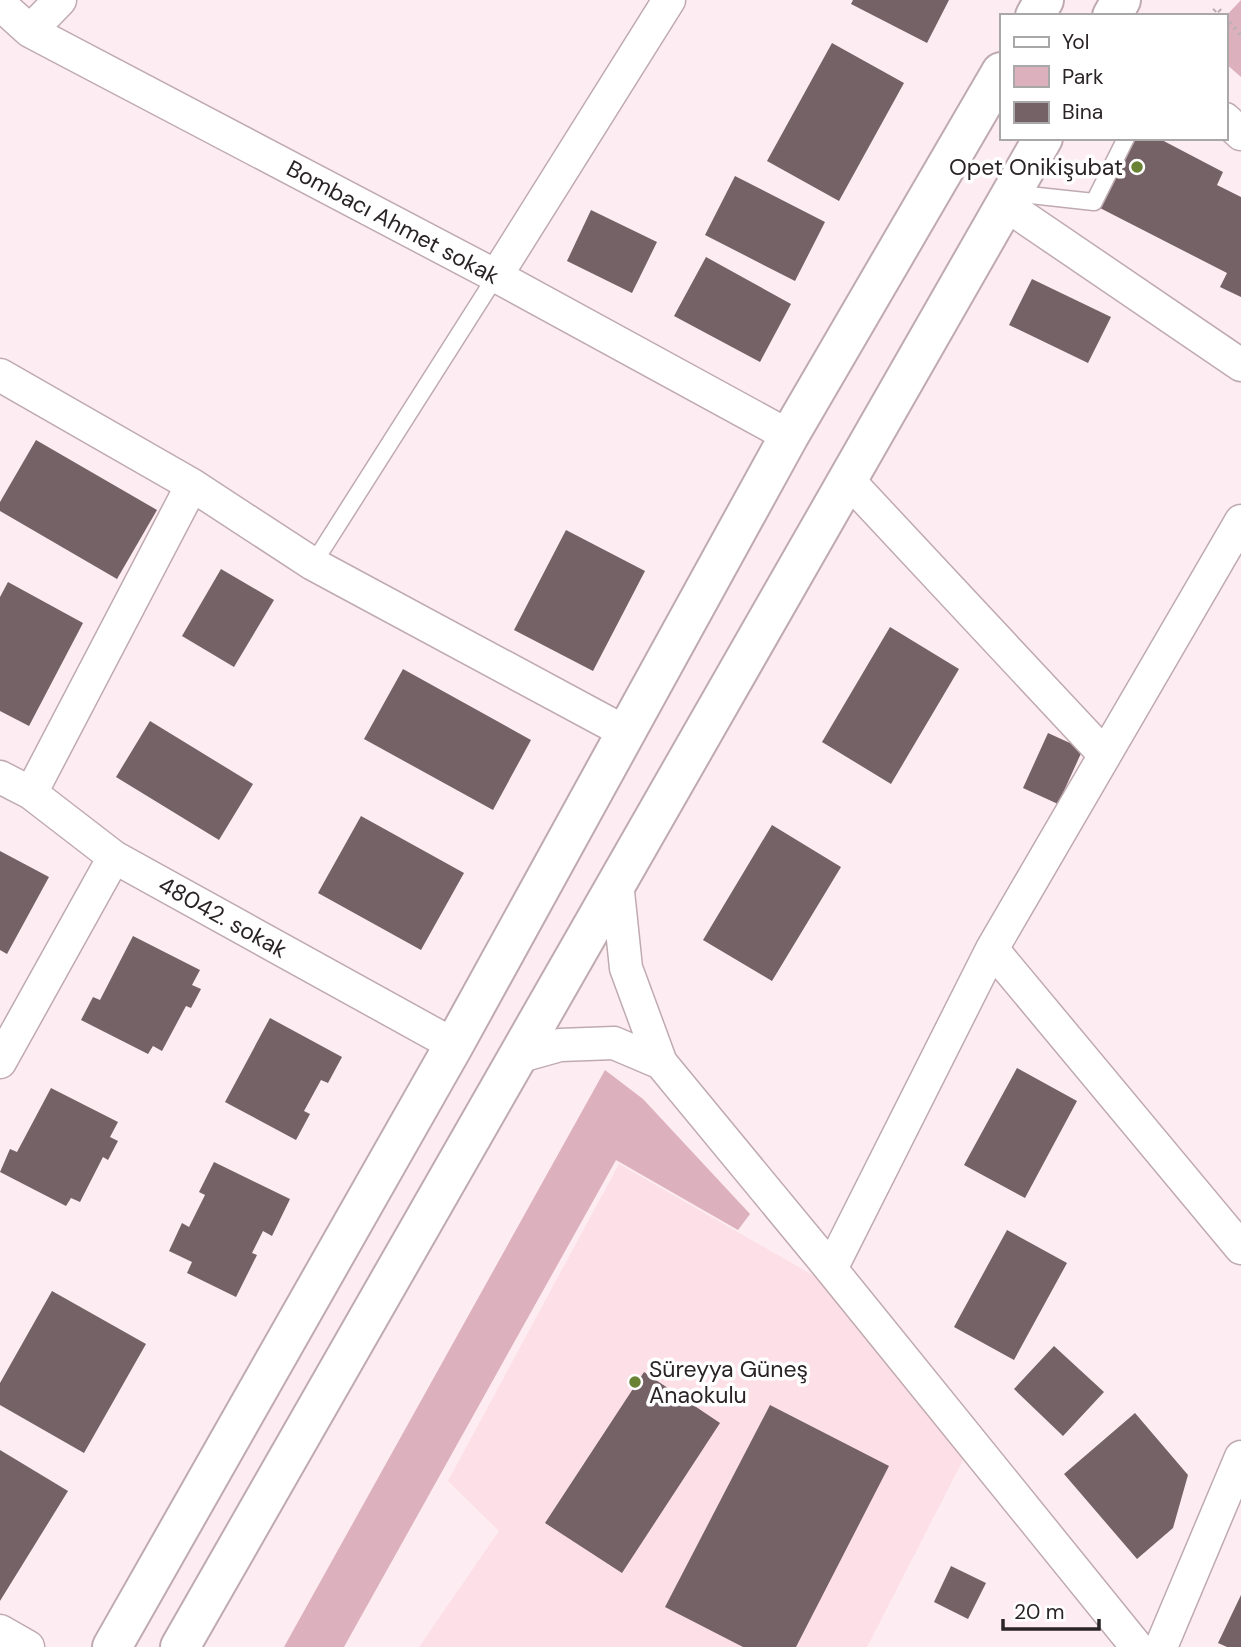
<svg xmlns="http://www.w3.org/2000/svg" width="1241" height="1647" font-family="'DM Sans',sans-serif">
	<rect width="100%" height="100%" fill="#fdecf1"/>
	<path fill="#fddfe7" d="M619 1164 828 1284 965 1456 867 1647H419L499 1531 448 1481Z"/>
	<path fill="#ddb0be" d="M1241 0V77L1225 63V17Z
		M605 1070 643 1099 750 1214 738 1230 616 1160 344 1647H284Z"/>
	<path fill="#746267" d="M853 0H949L927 43 851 4Z
		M832 43 904 83 839 201 767 161Z
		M1136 138H1158L1223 172 1217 185 1241 197V297L1220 287 1227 273 1100 208Z
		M735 176 825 222 795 281 705 235Z
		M591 210 657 242 632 293 567 261Z
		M706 257 791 304 760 362 674 316Z
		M1032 279 1111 317 1088 363 1009 325Z
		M36 440 157 510 117 579 0 511V502Z
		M566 530 645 571 593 671 514 630Z
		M221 569 274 600 234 667 182 636Z
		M8 582 83 623 29 726 0 711V597Z
		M890 627 959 669 891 784 822 742Z
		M403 669 531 740 493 810 364 739Z
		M150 721 253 784 219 840 116 777Z
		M1048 733 1083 749 1058 804 1023 788Z
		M361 816 464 873 421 950 318 893Z
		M772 825 841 867 772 981 703 940Z
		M0 851 49 877 7 954 0 950Z
		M133 936 200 970 192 985 201 989 191 1008 186 1006 162 1051 153 1046 148 1054 81 1020 93 997 100 1000Z
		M270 1018 342 1057 328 1083 321 1080 304 1111 310 1114 296 1140 225 1102Z
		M1017 1068 1077 1101 1025 1198 964 1165Z
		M51 1088 118 1122 110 1137 118 1141 108 1160 103 1157 80 1202 71 1198 66 1206 0 1172 10 1149 17 1152Z
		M214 1162 290 1199 272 1236 263 1231 252 1253 257 1255 236 1297 187 1273 192 1262 169 1251 182 1223 189 1227 205 1195 199 1192Z
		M1007 1230 1067 1263 1014 1360 954 1327Z
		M52 1291 146 1344 84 1453 0 1405V1383Z
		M1054 1346 1104 1392 1063 1436 1014 1389Z
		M644 1372 720 1423 622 1573 545 1523Z
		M770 1405 889 1466 796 1647H743L665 1607Z
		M1135 1413 1188 1475 1173 1528 1137 1559 1064 1474Z
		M0 1450 68 1491 0 1601Z
		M951 1566 986 1583 968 1619 934 1602Z
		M1241 1595V1647H1227L1218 1643Z"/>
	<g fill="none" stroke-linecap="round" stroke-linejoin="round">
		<g stroke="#bfaab0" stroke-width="19">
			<path id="lane" d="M1012 193 1094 202 1126 138
				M313 564 496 276"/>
		</g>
		<g stroke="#bfaab0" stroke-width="35">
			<path id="street" d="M0 4 30 31 496 276 789 436
				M30 31 60 0
				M1225 119 1241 134
				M1006 205 1241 365
				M496 276 669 0
				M0 375 192 485 313 564 625 732
				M848 480 1104 754
				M0 777 31 793 114 857 454 1045
				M31 793 192 485
				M617 882 626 968 661 1063 831 1269 1137 1647
				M992 949 1241 1248
				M517 1057 560 1045 614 1043 661 1063
				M0 1062 114 857
				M831 1269 992 949 1241 521
				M0 1631 28 1647
				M1161 1647 1241 1457"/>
		</g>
		<g stroke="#bfaab0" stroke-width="42">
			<path id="secondary" d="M1035 16 1044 0
				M1112 16 1121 0
				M112 1647 454 1045 789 436 1001 72
				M180 1647 1043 138"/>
		</g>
		<path stroke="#bdafb3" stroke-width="4.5" stroke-dasharray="2 5" stroke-linecap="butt" d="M1209 16 1217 8 1225 16
			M1225 17 1241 35"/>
		<use href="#lane" stroke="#fff" stroke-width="16"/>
		<use href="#street" stroke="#fff" stroke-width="32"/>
		<use href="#secondary" stroke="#fff" stroke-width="38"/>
	</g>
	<g fill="#6a8234" stroke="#fff" stroke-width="2.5">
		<circle cx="1137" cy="167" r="7"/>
		<circle cx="635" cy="1382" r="7"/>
	</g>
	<g text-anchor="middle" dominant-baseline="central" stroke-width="7" stroke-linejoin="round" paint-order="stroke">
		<g font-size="23" fill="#2b2426" stroke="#fff" text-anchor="end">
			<text x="1123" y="167">Opet Onikişubat</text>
			<text x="649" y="1369" text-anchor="start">Süreyya Güneş<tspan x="649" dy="26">Anaokulu</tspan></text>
		</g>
		<g font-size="23" fill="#2b2426" stroke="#fff">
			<text transform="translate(393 222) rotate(28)">Bombacı Ahmet sokak</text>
			<text transform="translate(223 917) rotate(29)">48042. sokak</text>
		</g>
	</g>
	<rect x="1000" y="14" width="228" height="126" fill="#ffffff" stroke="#aaa7a8" stroke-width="2"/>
	<rect x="1014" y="37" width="35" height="10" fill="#ffffff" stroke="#aaa7a8" stroke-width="2"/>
	<text x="1062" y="49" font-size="21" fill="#2b2426">Yol</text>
	<rect x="1014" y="66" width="35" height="21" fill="#ddb0be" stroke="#aaa7a8" stroke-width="2"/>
	<text x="1062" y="84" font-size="21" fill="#2b2426">Park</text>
	<rect x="1014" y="102" width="35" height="21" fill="#746267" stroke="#aaa7a8" stroke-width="2"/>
	<text x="1062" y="119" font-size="21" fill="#2b2426">Bina</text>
	<path d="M1003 1619v10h96v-10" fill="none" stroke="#2b2426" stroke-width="3.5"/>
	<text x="1014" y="1619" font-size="21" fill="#2b2426" stroke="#ffffff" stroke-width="5" paint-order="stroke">20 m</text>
</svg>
